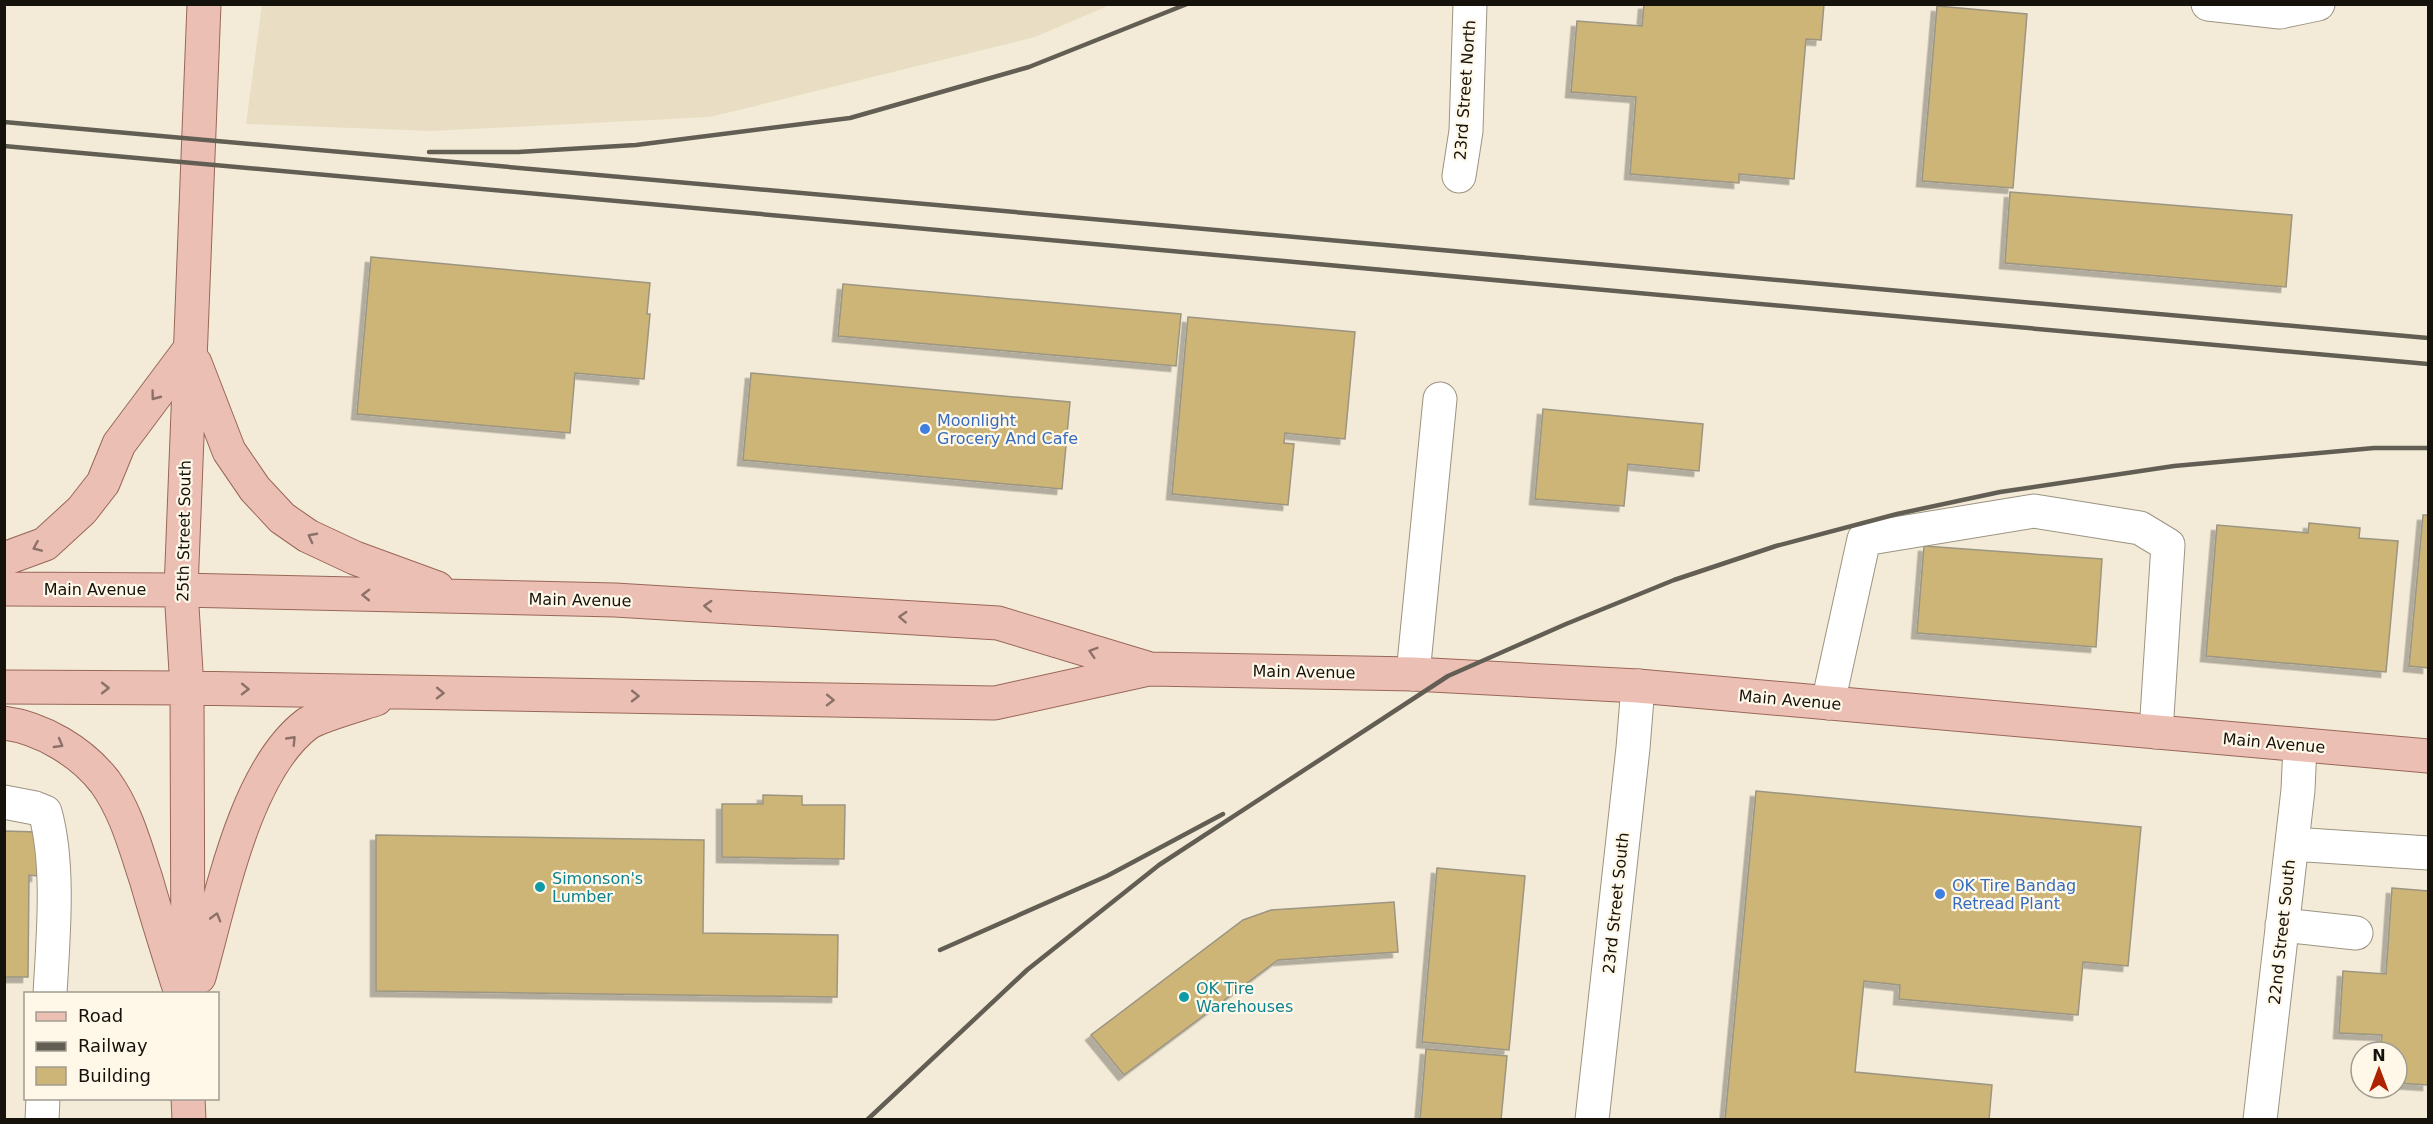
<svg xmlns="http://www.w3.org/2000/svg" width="2433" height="1124" font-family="'DejaVu Sans',sans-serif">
	<defs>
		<filter id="shadow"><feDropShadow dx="-5.5" dy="5.5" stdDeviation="0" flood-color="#0004"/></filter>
	</defs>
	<rect width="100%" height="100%" fill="#f3ebd7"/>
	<path fill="#e9dec3" d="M262 5V4L1110 5 1035 37 710 117 432 131 246 124Z"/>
	<path fill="#cdb577" stroke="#9c9582" stroke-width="1.5" filter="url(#shadow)" d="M1644 4H1824L1821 40 1806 39 1794 179 1739 174V183L1630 174 1636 97 1571 92 1577 21 1642 26Z
		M1937 6 2027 14 2013 188 1922 181Z
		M2010 192 2292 215 2286 287 2005 263Z
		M371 257 650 283 647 314H650L644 379 575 373 570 433 357 414Z
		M843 284 1181 314 1176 366 838 336Z
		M1188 317 1355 332 1345 439 1285 433 1284 443 1294 444 1288 505 1172 494Z
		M751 373 1070 402 1062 489 743 460Z
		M1543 409 1703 424 1699 471 1628 464 1624 506 1535 499Z
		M2423 515H2428V668L2409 666Z
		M2309 523 2360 528 2359 538 2398 541 2386 672 2206 656 2217 525 2308 533Z
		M1924 546 2102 559 2096 647 1917 633Z
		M1756 791 2141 827 2128 966 2083 962 2078 1015 1899 999 1900 985 1864 981 1855 1072 1992 1085 1989 1120H1725Z
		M763 795 802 796V805H845L844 859 722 857V804H763Z
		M4 831 37 832V876L29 875 28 977H4Z
		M376 835 704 840 703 933 838 935 837 997 376 991Z
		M1437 868 1525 876 1509 1050 1422 1042Z
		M2392 888 2428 891V1085L2397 1083V1052H2380L2382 1035 2339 1033 2343 971 2386 974Z
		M1394 902 1398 952 1278 960 1124 1075 1091 1035 1243 920 1271 910Z
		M1426 1049 1507 1056 1501 1120H1420Z"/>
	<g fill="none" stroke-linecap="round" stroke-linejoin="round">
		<g stroke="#9b9481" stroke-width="35">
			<path id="minor" d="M2208 4 2280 12 2318 4
				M1459 176 1466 131 1470 4
				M1413 674 1440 399
				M1828 703 1864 539 2034 511 2140 528 2168 545 2156 732
				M4 802 35 808 45 812C60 865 53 939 50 994
				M2292 844 2428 853
				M2282 925 2356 933
				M42 1120 43 1098
				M1592 1120 1633 748 1638 686
				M2260 1120 2298 790 2300 745"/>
		</g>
		<g stroke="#996758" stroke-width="35">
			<path id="major" d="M195 363 229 451 255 489 282 518 308 536 355 558 437 588
				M4 559 45 544 82 510 103 483 119 444 190 349
				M4 589 181 590 615 600 998 623 1147 668
				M4 687 187 688 995 703 1149 669 1413 674 1638 686 2428 756
				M4 723C42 728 82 752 105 782 126 811 135 846 146 879 156 914 167 949 178 984
				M199 977C220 903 244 772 307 724 318 716 361 704 376 699
				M188 994 187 688 181 590 204 4
				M188 1098 189 1120"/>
		</g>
		<use href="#minor" stroke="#fff" stroke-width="33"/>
		<use href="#major" stroke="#ecbfb4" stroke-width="33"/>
		<path stroke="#635e53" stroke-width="4.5" d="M4 122 2428 338
			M4 146 2428 364
			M429 152H518L636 145 850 118 1029 67 1187 4
			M940 950 1107 876 1223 814
			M867 1120 1027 970 1159 865 1448 676 1566 624 1674 580 1776 546 1897 514 2000 492 2174 466 2374 448H2428"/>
	</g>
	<defs><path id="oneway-chevron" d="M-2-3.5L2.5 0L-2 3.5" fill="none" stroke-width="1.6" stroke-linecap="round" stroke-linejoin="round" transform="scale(1.5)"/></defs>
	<g stroke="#8b7168">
		<use href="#oneway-chevron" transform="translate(155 396) rotate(127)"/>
		<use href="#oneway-chevron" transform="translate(312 537) rotate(-152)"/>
		<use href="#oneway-chevron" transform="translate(37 547) rotate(157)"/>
		<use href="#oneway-chevron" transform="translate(366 595) rotate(-179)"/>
		<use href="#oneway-chevron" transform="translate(708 606) rotate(-177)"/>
		<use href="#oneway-chevron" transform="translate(903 617) rotate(-177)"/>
		<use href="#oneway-chevron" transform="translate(1093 652) rotate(-163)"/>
		<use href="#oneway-chevron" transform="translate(105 688)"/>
		<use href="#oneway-chevron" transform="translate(245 689) rotate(1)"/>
		<use href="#oneway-chevron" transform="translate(440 693) rotate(1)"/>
		<use href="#oneway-chevron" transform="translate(635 696) rotate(1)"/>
		<use href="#oneway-chevron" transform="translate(830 700) rotate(1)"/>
		<use href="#oneway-chevron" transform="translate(292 740) rotate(-46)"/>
		<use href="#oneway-chevron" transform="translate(59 744) rotate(30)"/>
		<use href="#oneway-chevron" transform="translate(216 917) rotate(-74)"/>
	</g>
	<g fill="#3f7fe0" stroke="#fff8e8" stroke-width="2">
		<circle cx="925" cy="429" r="6"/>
		<circle cx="1940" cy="894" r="6"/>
	</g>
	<g fill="#0f9aa8" stroke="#fff8e8" stroke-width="2">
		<circle cx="540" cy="887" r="6"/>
		<circle cx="1184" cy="997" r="6"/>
	</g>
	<g text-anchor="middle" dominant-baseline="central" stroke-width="4.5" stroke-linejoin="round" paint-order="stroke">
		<g font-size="16" fill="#15120b" stroke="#fff8e8">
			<text transform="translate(1465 90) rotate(-86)">23rd Street North</text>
			<text transform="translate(184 531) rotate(-89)">25th Street South</text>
			<text x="95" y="589">Main Avenue</text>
			<text transform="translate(580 600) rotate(1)">Main Avenue</text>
			<text transform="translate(1304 672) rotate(1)">Main Avenue</text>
			<text transform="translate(1790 700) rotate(5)">Main Avenue</text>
			<text transform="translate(2274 743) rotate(5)">Main Avenue</text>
			<text transform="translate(1616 903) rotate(-84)">23rd Street South</text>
			<text transform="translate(2282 932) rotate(-84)">22nd Street South</text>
		</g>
		<g font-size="16" fill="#366cbe" stroke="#fff8e8" text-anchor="start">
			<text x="937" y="420">Moonlight<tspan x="937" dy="18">Grocery And Cafe</tspan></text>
			<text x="1952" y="885">OK Tire Bandag<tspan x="1952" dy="18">Retread Plant</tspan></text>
		</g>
		<g font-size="16" fill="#0d838f" stroke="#fff8e8" text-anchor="start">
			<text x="552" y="878">Simonson's<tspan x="552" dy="18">Lumber</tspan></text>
			<text x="1196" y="988">OK Tire<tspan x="1196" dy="18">Warehouses</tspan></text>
		</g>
	</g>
	<rect width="2433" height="1124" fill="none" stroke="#15120b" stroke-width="12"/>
	<rect x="24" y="992" width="195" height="108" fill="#fff8e8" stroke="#a19c90" stroke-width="1.5"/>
	<rect x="36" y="1012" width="30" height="9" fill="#ecbfb4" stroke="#a19c90" stroke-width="1.5"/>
	<text x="78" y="1022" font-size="18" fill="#15120b">Road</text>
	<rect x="36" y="1042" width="30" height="9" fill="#635e53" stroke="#a19c90" stroke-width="1.5"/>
	<text x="78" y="1052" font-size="18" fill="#15120b">Railway</text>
	<rect x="36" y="1067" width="30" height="18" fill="#cdb577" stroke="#a19c90" stroke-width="1.5"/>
	<text x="78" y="1082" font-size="18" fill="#15120b">Building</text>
	<g transform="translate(2379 1070)"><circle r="28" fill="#fff8e8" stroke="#a19c90" stroke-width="1.5"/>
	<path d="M0-4.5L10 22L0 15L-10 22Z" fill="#af2200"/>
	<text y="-9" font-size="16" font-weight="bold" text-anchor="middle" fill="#15120b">N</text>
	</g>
</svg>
